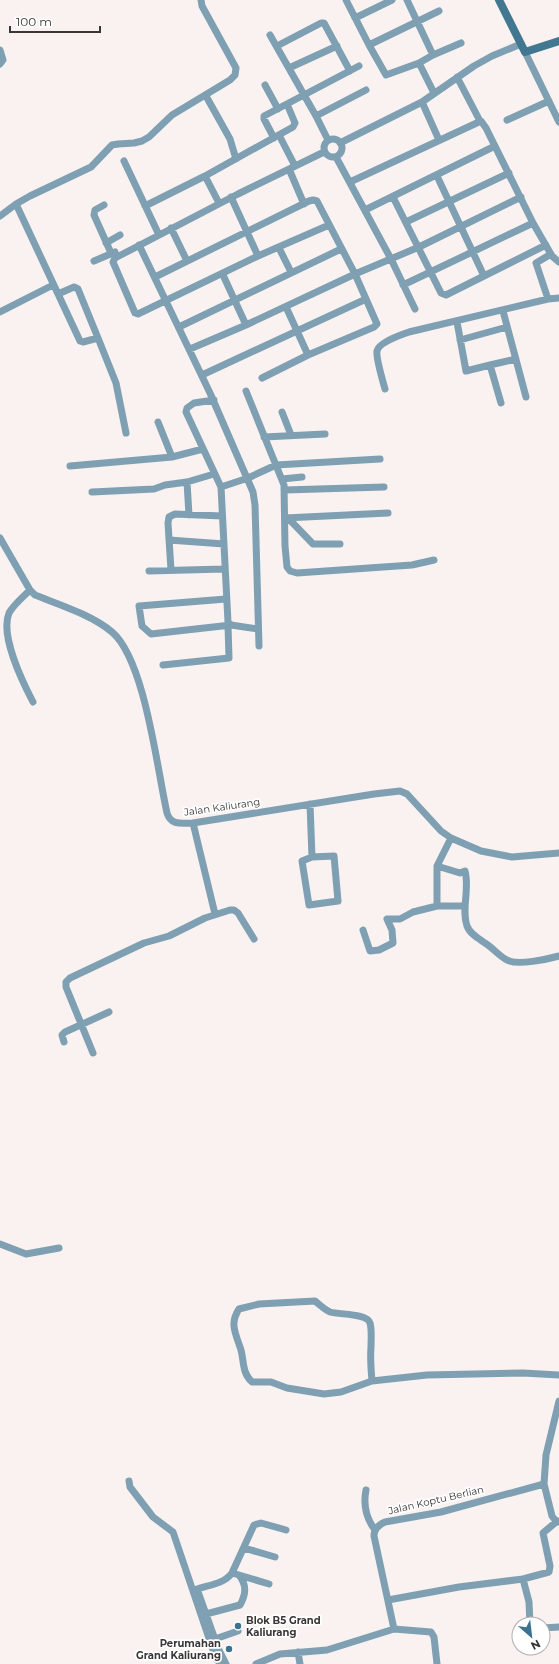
<svg xmlns="http://www.w3.org/2000/svg" width="559" height="1664" font-family="Montserrat,sans-serif">
	<rect width="100%" height="100%" fill="#f9f2f0"/>
	<g fill="none" stroke-linecap="round" stroke-linejoin="round">
		<path stroke="#7ea0b2" stroke-width="7" d="M346 0 369 45 386 75 419 63 433 55 461 43
			M407 0 433 55
			M355 18 392 0
			M270 35 316 116 328 140
			M369 45 439 11
			M277 46 321 23H324L350 71
			M0 50 3 60 0 64
			M525 52 559 122
			M419 63 434 93
			M289 68 337 46
			M457 77 480 121
			M265 85 278 109
			M206 96 230 139 236 159
			M422 102 439 140
			M316 116 366 90
			M507 120 549 101
			M279 135 295 166
			M274 138 264 119V116L359 66
			M324 148a9 9 0 1 1 18 0a9 9 0 1 1-18 0Z
			M340 143 422 102 474 66 492 56 521 44
			M324 152 238 194 115 258 113 262 135 313 138 314 258 256 329 225
			M336 157 391 259 415 309
			M124 161 159 235
			M289 169 304 204
			M205 176 219 203
			M437 176 484 276
			M350 182 481 121 486 128 533 223 552 256 559 262
			M231 197 258 256
			M393 197 441 293 446 295 546 245
			M16 204 80 341 83 342 98 338 116 383 126 433
			M104 205 95 210 94 215 111 253
			M145 206 205 176 293 127 295 123 287 104
			M365 210 495 146
			M0 216 16 204 30 196 91 167 112 145 118 144 134 143 142 141 149 137 172 115 230 80 235 75 236 68 202 6 201 0
			M406 222 509 173
			M171 228 187 261
			M106 243 120 235
			M139 245 210 393 253 492 255 505 259 646
			M279 248 291 272
			M94 261 115 252
			M223 275 246 325
			M155 277 309 201 313 200 317 201 355 274 377 324 374 327 308 355 262 378
			M403 285 533 223
			M58 294 74 287 78 289 98 338
			M548 299 536 263 551 254
			M286 307 308 355
			M503 311 526 397
			M0 312 53 285
			M457 322 466 371 490 365
			M179 327 341 249
			M460 340 507 327
			M190 349 246 325 355 274 419 247 521 197
			M202 375 366 299
			M385 389C383 382 376 356 377 351 379 342 401 335 409 332L548 299 559 298
			M246 391 284 485 285 546 287 567 290 571 297 573 412 565 434 560
			M214 400 194 403 187 408 186 412 221 487 228 622 231 625 258 629
			M501 403 490 365 516 359
			M282 412 291 435
			M158 422 172 457
			M264 437 325 434
			M70 466 172 457 203 449
			M282 479 302 477
			M187 482 189 515
			M221 487 248 478 276 465 380 459
			M285 490 384 487
			M92 492 154 489 165 485 187 482 214 474
			M285 518 388 513
			M288 518 313 544H340
			M0 538 30 590 35 595C60 605 92 615 112 632 145 660 157 769 167 813 171 826 182 823 193 823L374 794 400 791 407 794 441 831 451 838 481 851 512 857 559 853
			M169 540 224 544
			M171 570 168 523 169 517 175 514 222 516
			M149 571 224 569
			M30 590C23 597 14 604 9 613 0 635 22 681 33 702
			M226 599 139 606 142 626 151 634 231 625
			M163 665 229 658 228 625
			M310 804 312 857 302 861 309 905 338 901 334 856 312 857
			M193 823 215 914
			M437 866 460 873 465 871C470 889 461 909 467 926 470 934 479 939 485 943 493 948 499 956 507 960 517 966 548 959 559 956
			M437 906V866L451 838
			M363 930 370 951 379 950 393 943 392 930 387 919H400L413 912 437 906H465
			M64 1042 62 1035 65 1032 109 1012
			M93 1053 66 987V982L70 978 144 943 169 936 205 918 230 910H234L238 913 254 939
			M0 1244 26 1254 59 1248
			M372 1381C371 1370 370 1359 371 1347 371 1340 372 1330 370 1323 367 1313 340 1315 330 1312 325 1310 320 1305 315 1301L259 1304 239 1309C229 1324 236 1334 241 1350 244 1361 242 1373 252 1382H271L287 1388 324 1394 341 1392 372 1381 427 1375 523 1373 559 1375
			M559 1401 546 1455 544 1484 552 1516 555 1520 559 1522
			M129 1481 130 1487 153 1517 173 1532 216 1659 222 1664
			M366 1490C363 1505 366 1518 375 1530
			M244 1548 275 1557
			M239 1575 269 1584
			M523 1579 549 1572 550 1566 543 1533 556 1522
			M388 1600 459 1587 523 1579 529 1602 530 1624
			M206 1614 240 1605C246 1594 247 1585 239 1575L232 1573
			M543 1628 559 1627
			M394 1629 374 1536C374 1529 378 1525 385 1522L441 1512 544 1484
			M215 1639 238 1631
			M298 1652 300 1664
			M226 1664 218 1648 197 1589C209 1585 224 1584 232 1573L254 1525 261 1523 286 1530
			M256 1664 280 1654 327 1650 394 1629 431 1632 434 1637 437 1664"/>
		<path stroke="#427791" stroke-width="8" d="M499 0 525 52 559 41"/>
	</g>
	<g fill="#3b728d" stroke="#fff" stroke-width="1.5">
		<circle cx="238" cy="1626" r="4"/>
		<circle cx="229" cy="1649" r="4"/>
	</g>
	<g text-anchor="middle" dominant-baseline="central" stroke-width="3.5" stroke-linejoin="round" paint-order="stroke">
		<g font-size="10" fill="#393636" stroke="#fff">
			<text transform="translate(222 807) rotate(-8)">Jalan Kaliurang</text>
			<text transform="translate(436 1500) rotate(-13)">Jalan Koptu Berlian</text>
		</g>
		<g font-size="10" font-weight="bold" fill="#393636" stroke="#fff" text-anchor="start">
			<text x="246" y="1620">Blok B5 Grand<tspan x="246" dy="12">Kaliurang</tspan></text>
			<text x="221" y="1643" text-anchor="end">Perumahan<tspan x="221" dy="12">Grand Kaliurang</tspan></text>
		</g>
	</g>
	<g transform="translate(531 1636) rotate(152)"><circle r="19" fill="#ffffff" stroke="#b0afaf"/>
	<path d="M0-3L7 15L0 10L-7 15Z" fill="#3b728d"/>
	<text y="-6" font-size="11" font-weight="bold" text-anchor="middle" fill="#393636">N</text>
	</g>
	<path d="M10 26v6h90v-6" fill="none" stroke="#393636" stroke-width="2"/>
	<text x="16" y="26" font-size="12" fill="#393636" stroke="#ffffff" stroke-width="3" paint-order="stroke">100 m</text>
</svg>
